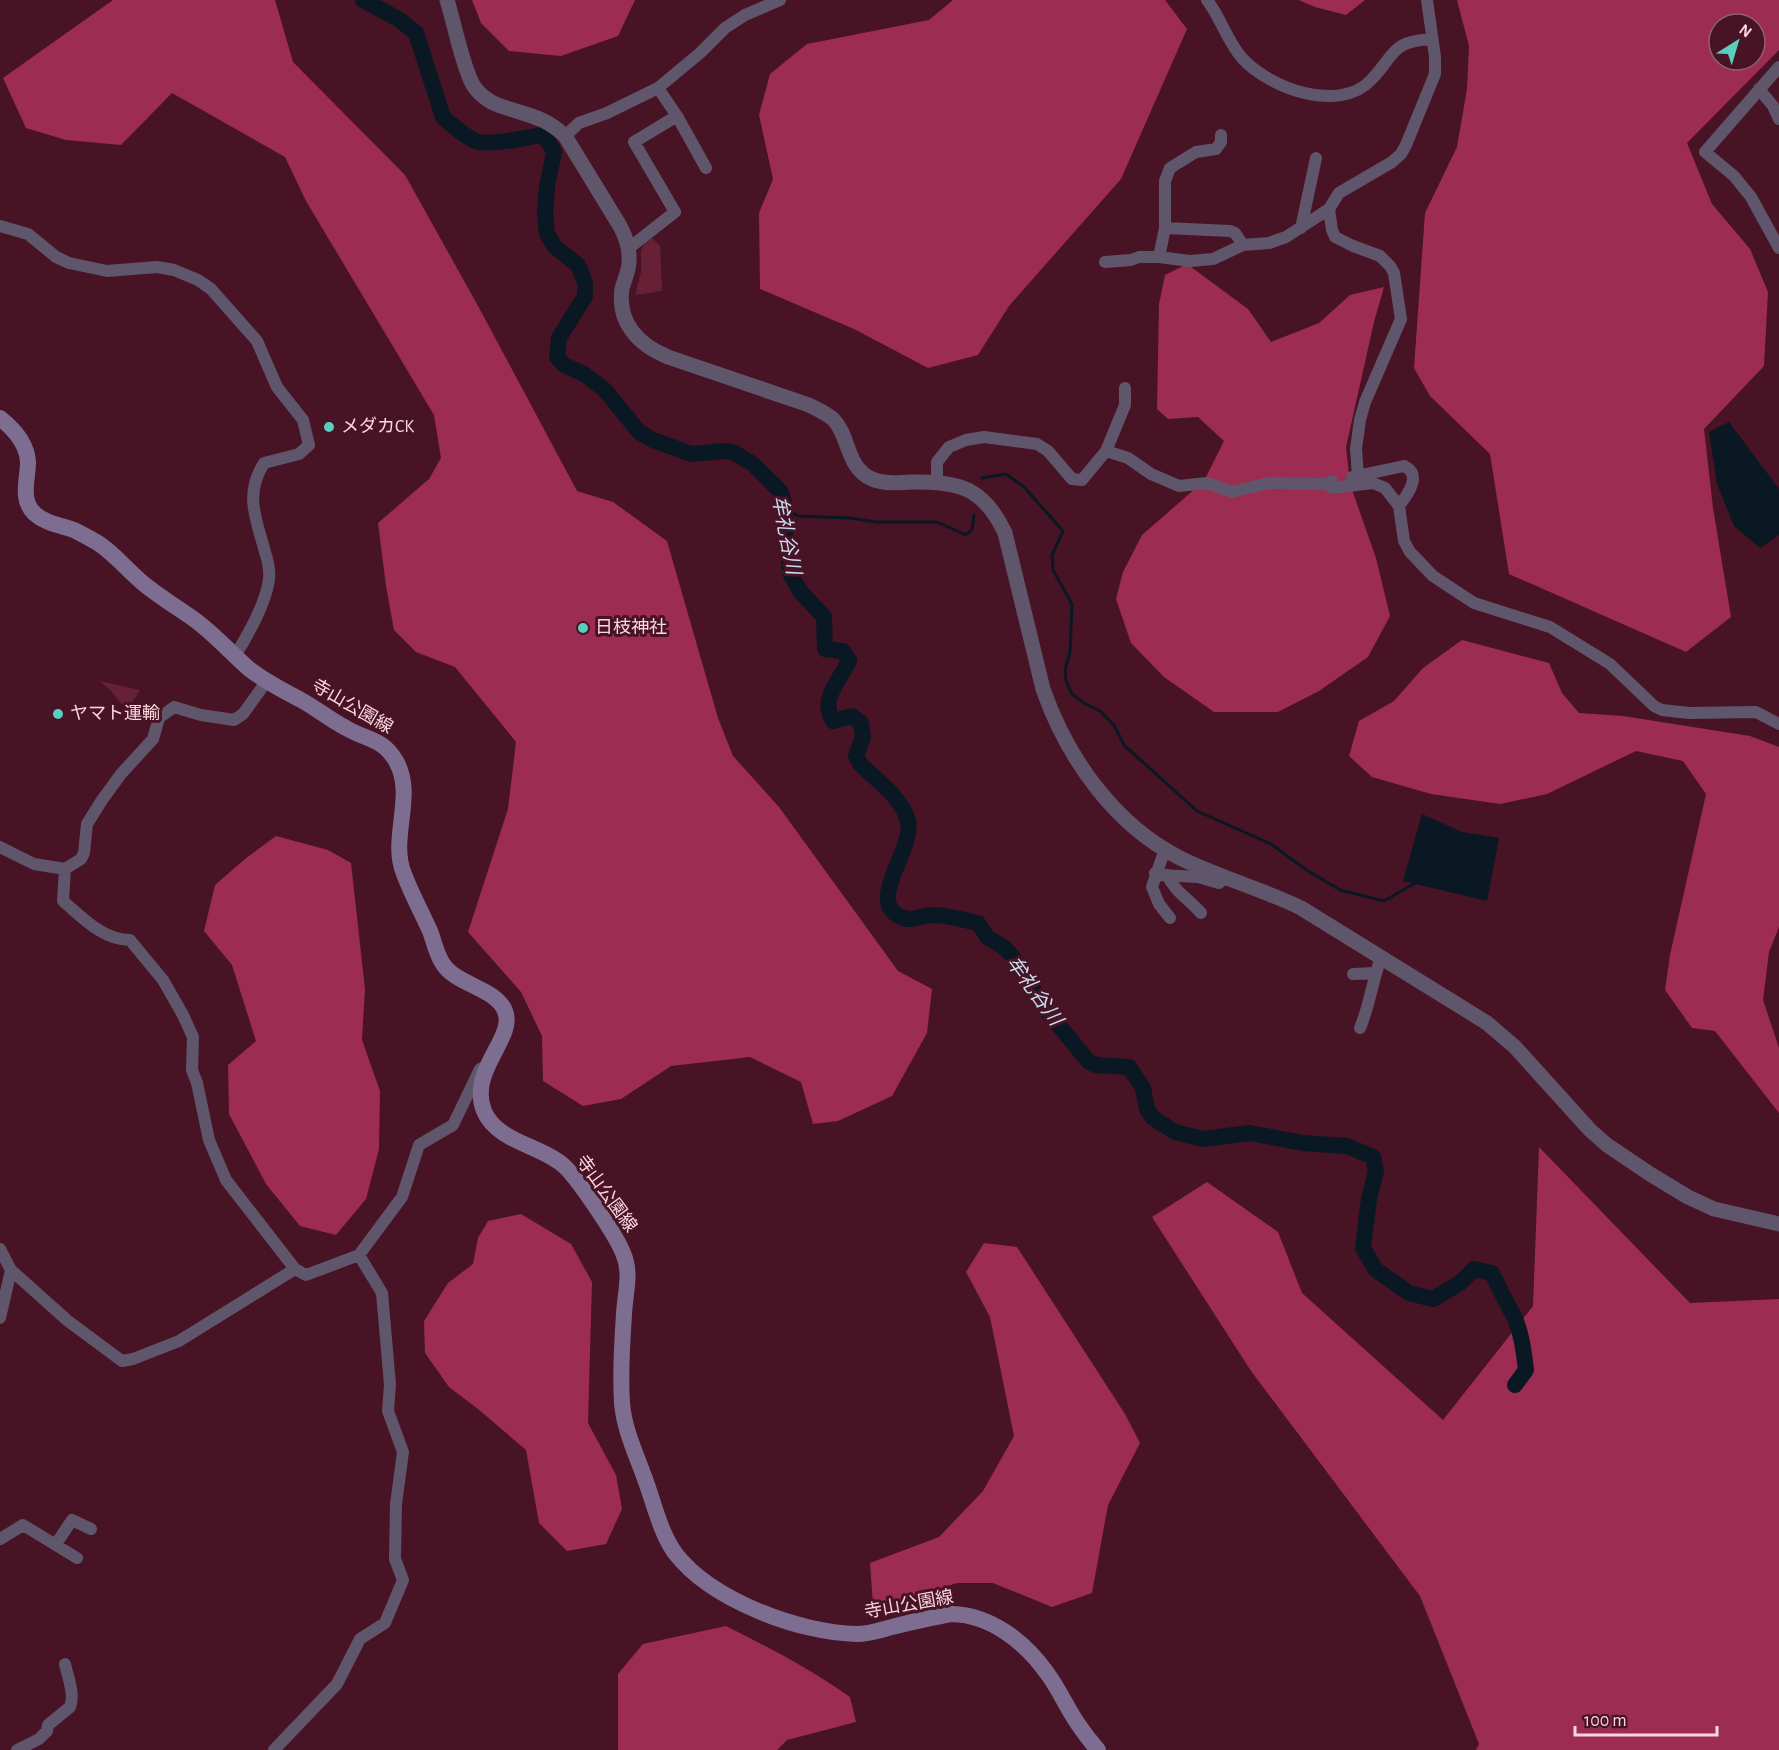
<svg xmlns="http://www.w3.org/2000/svg" width="1779" height="1750" font-family="'Alegreya Sans','Noto Sans JP',sans-serif">
	<rect width="100%" height="100%" fill="#481325"/>
	<path fill="#672137" d="M652 238 660 246 662 291 635 295 641 272V251L644 244Z
		M100 681 140 690 127 711 111 691Z"/>
	<path fill="#9d2c53" fill-rule="evenodd" d="M113 0H275L293 62 405 175 477 304 577 491 613 502 667 541 718 718 733 756 779 807 898 971 932 989 927 1033 892 1096 838 1121 813 1124 801 1082 750 1057 671 1066 621 1099 583 1106 543 1081 542 1036 521 992 468 932 508 809 516 742 455 667 416 652 394 630 386 586 378 523 429 479 441 458 434 415 306 201 285 157 172 93 121 145 66 140 26 128 3 78Z
		M472 0H635L618 36 561 56 509 51 481 23Z
		M953 0H1165L1187 29 1121 179 1009 306 978 355 928 368 854 329 760 289 759 213 773 179 759 115 770 74 807 44 929 20Z
		M1299 0H1365L1346 15 1315 7Z
		M1457 0H1779V50L1687 143 1712 204 1750 249 1768 292 1764 366 1704 429 1713 508 1731 617 1686 652 1509 574 1490 454 1430 396 1414 368 1425 213 1457 147 1467 89 1469 46ZM1719 24H1755V60H1719Z
		M1187 264 1248 309 1271 342 1319 323 1350 295 1384 287 1374 322 1346 447 1350 484 1376 558 1390 616 1368 657 1319 691 1278 712H1214L1164 677 1131 643 1116 599 1123 572 1142 535 1204 481 1224 441 1198 417 1168 419 1157 409 1159 304 1165 275Z
		M1462 640 1549 663 1562 693 1579 713 1623 716 1750 736 1779 747V927L1769 952 1763 1000 1779 1048V1113L1715 1031 1692 1028 1665 990 1670 955 1706 794 1683 761 1636 751 1547 794 1500 804 1431 794 1372 777 1349 756 1359 721 1394 701 1423 668Z
		M276 836 328 850 351 863 365 989 362 1040 380 1091 379 1149 366 1199 336 1235 300 1226 266 1184 229 1114 228 1065 256 1041 232 965 204 931 215 885 245 859Z
		M1539 1147 1690 1303 1779 1299V1750H1476L1479 1744 1420 1596 1251 1371 1152 1217 1207 1182 1278 1232 1302 1293 1443 1420 1533 1306Z
		M521 1214 571 1244 592 1282 588 1423 616 1475 622 1509 606 1544 567 1551 539 1523 526 1450 478 1409 449 1387 425 1353 424 1321 448 1283 473 1264 478 1238 488 1221Z
		M984 1243 1017 1247 1125 1414 1140 1443 1108 1505 1092 1593 1052 1607 993 1583H957L912 1597 873 1605 870 1563 939 1537 983 1491 1014 1436 990 1317 966 1272Z
		M726 1626C770 1648 810 1669 850 1697L856 1722 787 1740 777 1750H618V1674L643 1644Z"/>
	<path fill="#0a1823" d="M1729 422 1779 489V535L1760 548 1734 526 1717 484 1709 432Z
		M1422 814 1462 832 1499 838 1487 901 1403 881Z"/>
	<g fill="none" stroke-linecap="round" stroke-linejoin="round">
		<path stroke="#0a1823" stroke-width="3" d="M982 478 1006 474 1024 487 1063 531 1052 555 1053 570 1072 604 1070 652 1065 670 1066 681 1072 694 1084 703 1100 711 1114 725 1124 745 1197 811 1271 844 1305 869 1340 890 1384 901 1417 882
			M784 508 798 516 850 518 876 522H937L966 535 972 529 974 515"/>
		<path stroke="#0a1823" stroke-width="16" d="M363 0 400 20 416 33 443 117C449 123 470 140 478 142 492 145 526 138 541 135L548 141 554 152 547 187 545 213 547 234 555 247 578 265 585 282V296L559 338 557 357 564 365 584 374 605 390 639 432 653 440 691 454 725 451 733 452 753 464 781 492 785 506 784 525 791 575 800 591 824 617 825 649 843 651 849 660C841 681 819 697 833 721L852 716 861 723 863 737 856 756 861 765C877 780 902 798 908 821 915 848 865 902 901 917 915 923 920 914 932 915 947 915 963 920 978 923L987 937 1005 948 1012 956 1047 1011 1088 1061 1096 1065 1129 1067 1143 1088 1147 1109 1153 1118 1175 1132 1203 1139 1250 1133 1303 1143 1347 1146 1373 1157 1376 1171 1369 1199 1363 1248 1376 1270 1409 1293 1433 1299 1460 1283 1474 1269 1492 1273C1498 1286 1504 1298 1511 1311 1521 1327 1524 1352 1526 1370L1515 1385"/>
		<path stroke="#5f566c" stroke-width="12" d="M1207 0C1221 18 1227 41 1242 58 1269 88 1339 114 1371 80 1395 55 1391 41 1432 39
			M1779 67 1705 152 1734 176 1751 197 1779 248
			M1759 89 1773 106 1779 119
			M677 116 706 168
			M565 136 579 123 607 113 658 88 700 53 725 28 745 15 780 0
			M0 226 28 234 56 257 69 263 107 271 157 267 174 270 198 280 211 289 257 341 277 387 303 420 309 445 299 454 264 463C244 495 256 518 265 552 268 561 270 570 269 579 266 604 248 635 235 656
			M1165 228V181L1170 168 1196 152 1216 149 1221 142V135
			M1301 228 1316 158
			M629 248 675 212 634 142 677 116 658 88
			M1159 257 1165 228 1230 231 1235 233 1243 245
			M1105 262 1131 260 1139 257H1159L1190 261 1213 259 1243 245 1269 243 1286 237 1329 209
			M1106 451 1128 458 1151 474 1179 486 1207 483 1232 492 1269 483 1325 484 1332 481
			M1358 476 1356 449 1360 420 1365 402 1401 319 1394 273 1390 266 1380 256 1353 246 1335 237 1332 230 1329 209 1339 193 1392 162 1401 154 1406 145 1435 74V57L1427 0
			M1352 477 1404 466C1423 475 1407 495 1399 506
			M937 482V462L949 447 966 440 984 437 1037 444 1048 451 1072 479 1082 480 1106 451 1125 405V388
			M1325 484 1331 487H1340L1373 483 1385 488 1399 506 1404 541 1410 552 1433 576 1474 603 1550 627 1610 664 1654 706 1662 710 1689 713 1756 712 1779 724
			M266 682 243 714 234 720 201 715 174 707 159 718 153 739 121 774 102 800 87 824 84 853 81 859 65 869 63 901C83 918 103 940 130 940L163 980 183 1015 193 1037 192 1070 197 1083 209 1140 226 1180 295 1269 306 1275 359 1255 402 1197 419 1145 453 1125 480 1069 482 1068
			M0 847 34 864 65 869
			M1165 849 1152 887 1159 904 1170 918
			M1155 873 1160 875 1198 877 1219 883 1227 877
			M1167 875C1175 892 1189 899 1201 913
			M1353 974 1375 973
			M1360 1028C1370 1005 1372 981 1381 958
			M0 1249 11 1270 68 1321 122 1361 133 1359 179 1341 295 1269
			M0 1318 11 1270
			M0 1539 23 1525 77 1558
			M56 1544 72 1520 91 1529
			M17 1750 39 1739 47 1731 48 1725 70 1707C75 1694 68 1678 65 1664
			M274 1750 337 1684 360 1639 385 1623 403 1580 395 1559 396 1504 403 1452 388 1411 390 1385 382 1293 359 1255"/>
		<path stroke="#5f566c" stroke-width="15" d="M447 0C455 26 460 56 471 81 476 92 487 101 498 105 524 115 543 115 565 136L620 226C626 237 630 248 629 262 629 271 624 280 622 289 617 323 639 345 668 357L809 405C817 409 826 413 833 419 850 436 846 468 872 479 884 484 899 483 913 482 959 481 984 488 1005 533L1043 689C1067 758 1115 826 1182 859 1221 878 1262 889 1301 908L1487 1023 1515 1047 1590 1130 1607 1145 1650 1174 1688 1197 1714 1209 1779 1224"/>
		<path stroke="#7d6e91" stroke-width="16" d="M0 418C14 429 27 444 28 462 28 479 20 499 34 513 46 524 60 525 74 530 82 534 91 539 98 543 116 555 128 571 144 584 160 597 178 608 195 620 214 634 230 652 248 668 264 681 282 690 301 700 316 708 330 720 346 728 366 740 383 738 396 761 416 796 389 838 404 874 411 893 421 911 430 931 434 941 436 954 443 964 456 985 496 988 505 1011 516 1038 468 1070 484 1111 497 1142 540 1145 563 1165 577 1177 616 1235 623 1253 632 1273 625 1293 624 1314 622 1343 620 1374 622 1403 624 1429 636 1454 645 1479 654 1503 660 1532 675 1553 711 1600 799 1633 857 1634 869 1634 880 1630 892 1627 912 1622 932 1617 952 1614 991 1615 1025 1642 1047 1673 1059 1689 1067 1708 1078 1724 1084 1733 1091 1742 1098 1750"/>
	</g>
	<g fill="#59cebf" stroke="#481325" stroke-width="2">
		<circle cx="329" cy="427" r="6"/>
		<circle cx="583" cy="628" r="6"/>
		<circle cx="58" cy="714" r="6"/>
	</g>
	<g text-anchor="middle" dominant-baseline="central" stroke-width="6" stroke-linejoin="round" paint-order="stroke">
		<g font-size="18" fill="#fad6de" stroke="#481325" text-anchor="start">
			<text x="341" y="427">メダカCK</text>
			<text x="595" y="628">日枝神社</text>
			<text x="70" y="714">ヤマト運輸</text>
		</g>
		<g font-size="18" fill="#fad6de" stroke="#481325">
			<text transform="translate(352 707) rotate(30)">寺山公園線</text>
			<text transform="translate(606 1194) rotate(54)">寺山公園線</text>
			<text transform="translate(909 1605) rotate(-10)">寺山公園線</text>
		</g>
		<g font-size="20" font-style="italic" fill="#c7def1" stroke="#481325">
			<text transform="translate(786 535) rotate(79)">牟礼谷川</text>
			<text transform="translate(1034 991) rotate(54)">牟礼谷川</text>
		</g>
	</g>
	<g transform="translate(1737 42) rotate(37)"><circle r="28" fill="#481325" stroke="#8f616f" stroke-width="1.5"/>
	<path d="M0-4.5L10 22L0 15L-10 22Z" fill="#59cebf"/>
	<text y="-9" font-size="16" font-weight="bold" text-anchor="middle" fill="#fad6de">N</text>
	</g>
	<path d="M1575 1726v9h142v-9" fill="none" stroke="#fad6de" stroke-width="3"/>
	<text x="1584" y="1726" font-size="18" fill="#fad6de" stroke="#481325" stroke-width="4.5" paint-order="stroke">100 m</text>
</svg>
